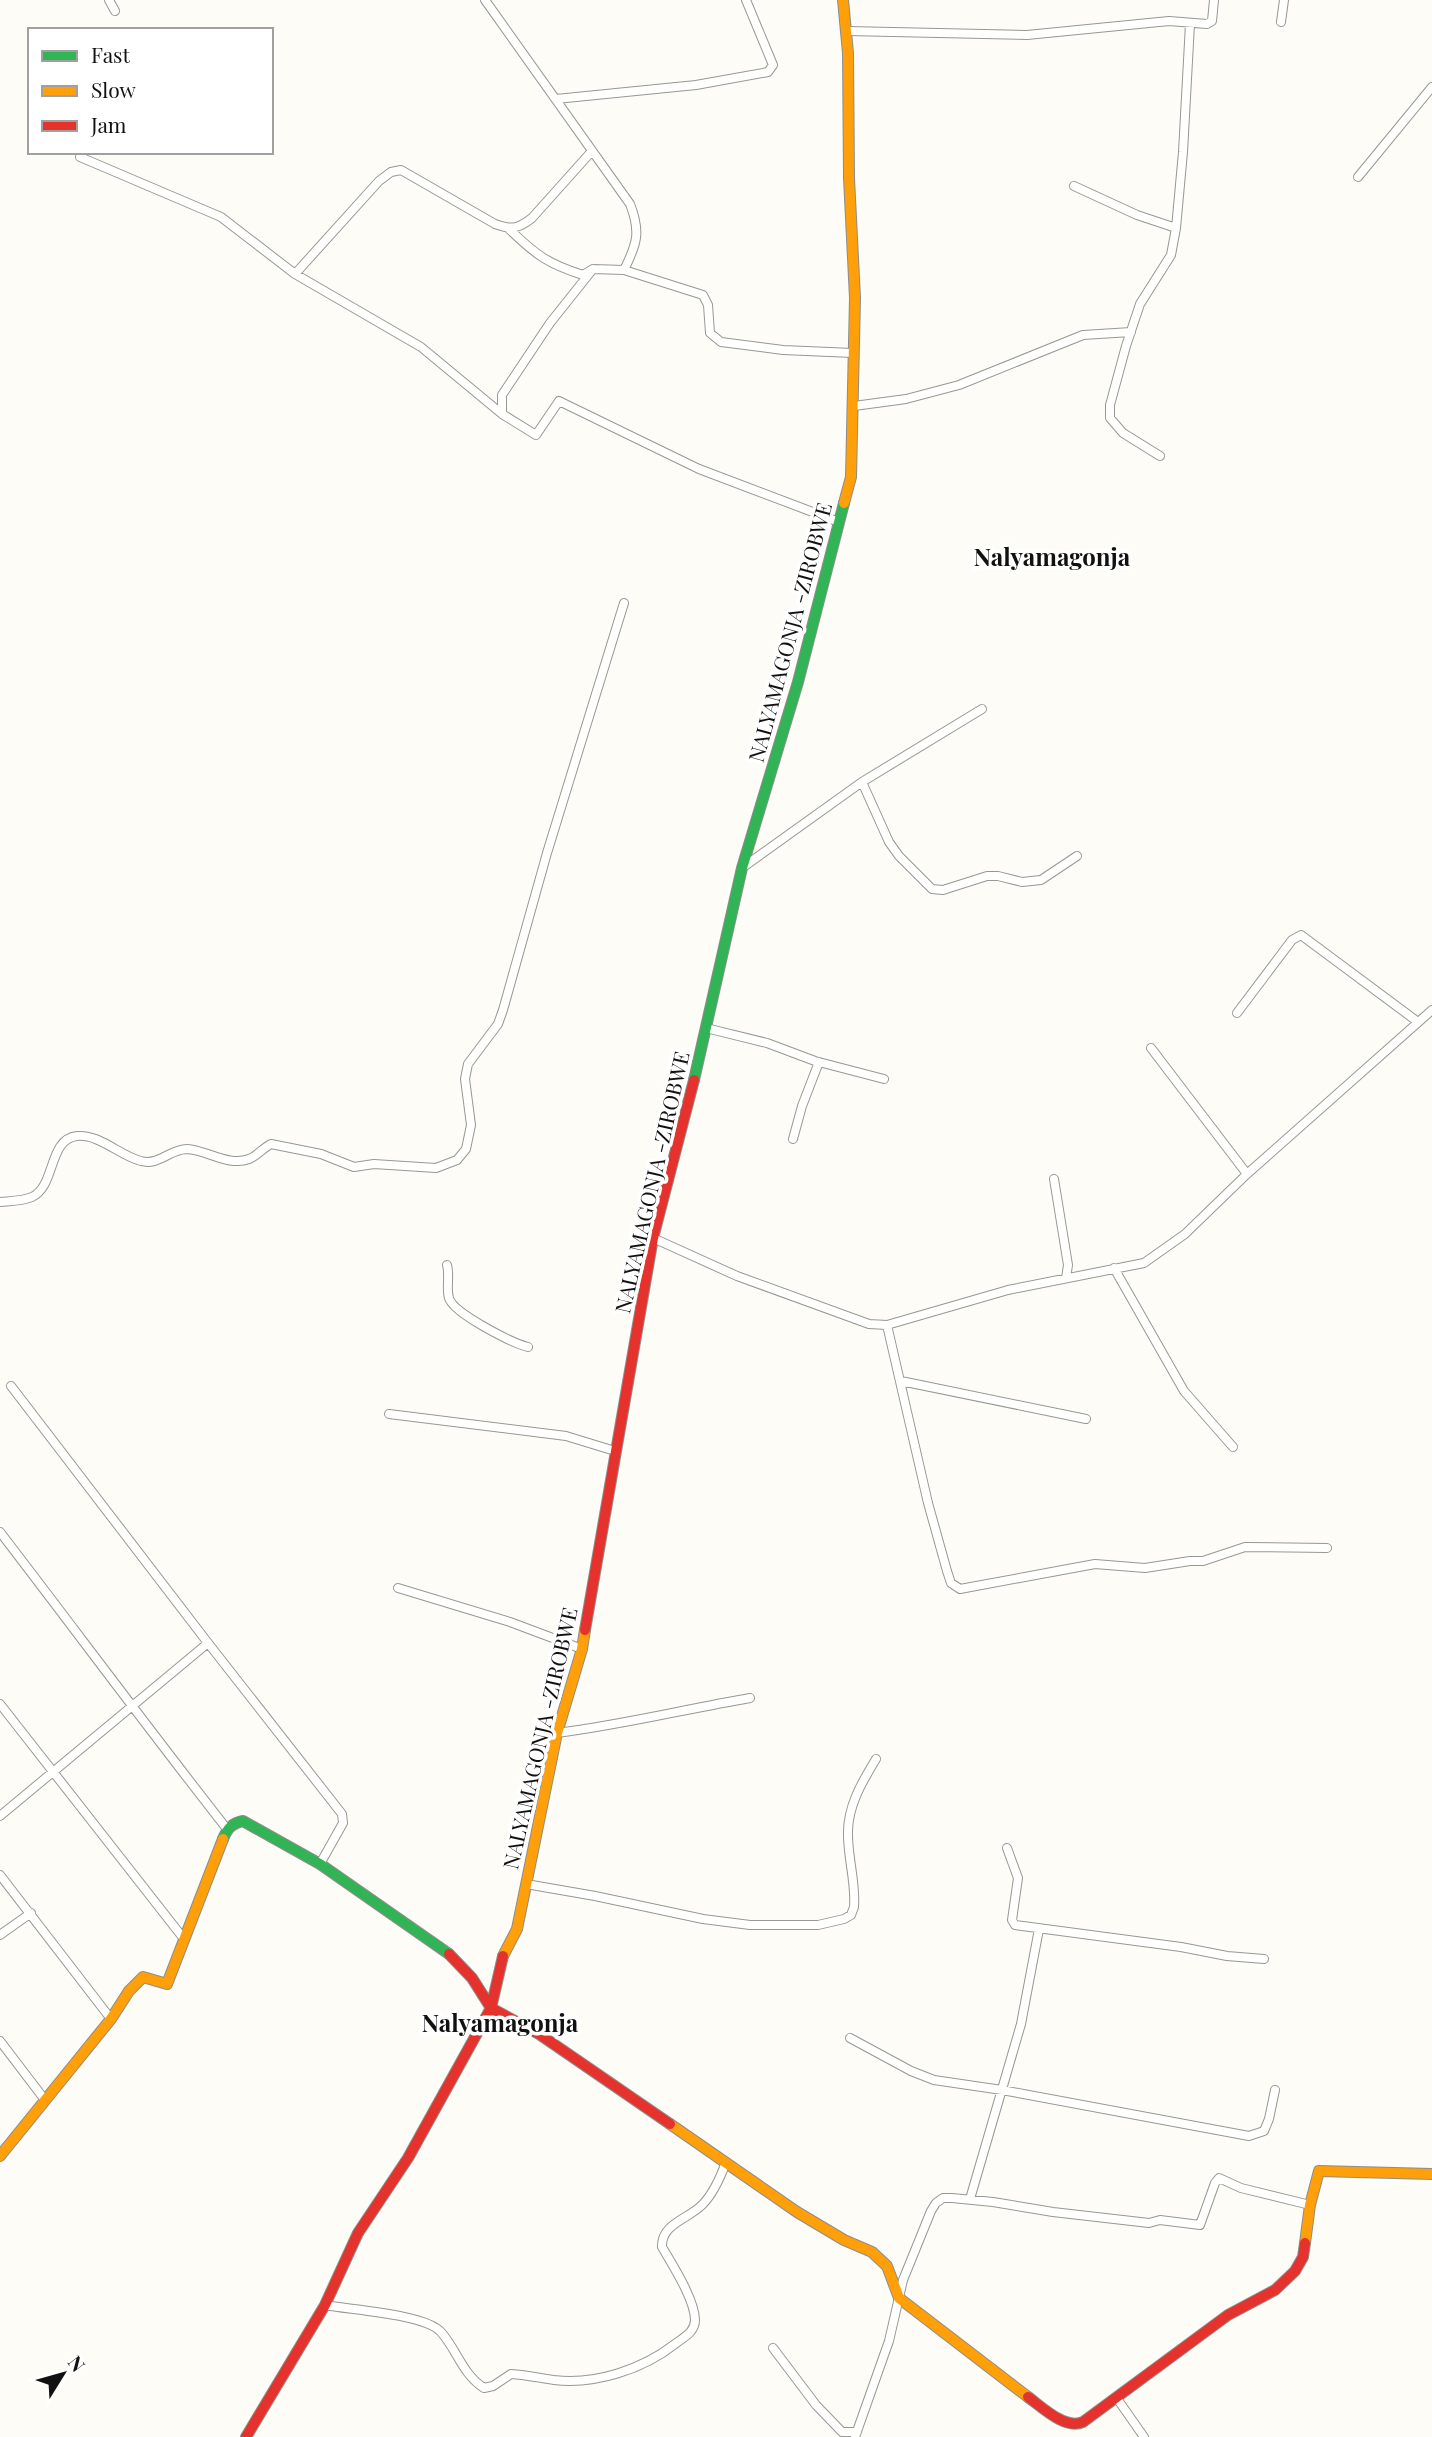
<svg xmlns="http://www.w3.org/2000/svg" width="1432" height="2437" font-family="'Playfair Display',serif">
	<rect width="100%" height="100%" fill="#fdfcf7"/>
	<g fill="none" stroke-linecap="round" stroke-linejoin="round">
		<g stroke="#979795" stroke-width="10">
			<path id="street" d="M109 0 115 11
				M485 0 630 204C641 232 637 244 624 270
				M1281 22 1284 0
				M847 31 1027 35 1169 21 1207 24 1212 21 1214 0
				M556 99 696 85 768 72 773 65 746 0
				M80 157 221 217 295 274 421 347 502 414
				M1358 177 1432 87
				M1074 186 1137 215 1176 228
				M509 229C536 255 548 264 583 275L593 269 624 270 703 295 708 305 710 333 721 342 783 350 853 353
				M593 269 550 323 502 395V414L536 435 559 401 699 469 839 522
				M295 274 379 181 391 172 401 170 495 224C511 230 518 229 532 218L592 151
				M854 406 906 399 959 385 1083 335 1131 332
				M1160 456 1123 433 1110 418V405L1126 346 1140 304 1171 255 1176 228 1183 152 1190 24
				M862 782 889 842 899 856 932 889 943 890 987 876H998L1022 882 1041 880 1077 856
				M742 868 862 782 982 709
				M1237 1013 1292 940 1301 935 1418 1022
				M706 1028 767 1043 815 1061 884 1079
				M1151 1048 1247 1174
				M793 1139 802 1106 819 1062
				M1054 1179 1068 1265 1066 1278
				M0 1202C10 1201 23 1201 32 1197 56 1186 48 1139 77 1136 100 1134 120 1156 141 1161 159 1166 170 1149 187 1149 207 1150 229 1167 249 1159 257 1156 263 1148 271 1144L321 1154 354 1167 374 1164 436 1168 457 1160 466 1149 471 1125 465 1079 468 1064 498 1024 503 1010 547 853 624 603
				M653 1238 737 1276 869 1324 887 1325 1008 1290 1144 1263 1185 1234 1247 1174 1432 1010
				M447 1265C450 1276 446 1288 449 1298 453 1313 512 1343 528 1347
				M1114 1268 1184 1391 1233 1447
				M887 1325 928 1503 947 1571 951 1583 960 1589 1095 1564 1145 1568 1190 1561H1203L1245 1547 1327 1548
				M901 1381 1086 1419
				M11 1386 208 1643 342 1814 343 1823 320 1864
				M389 1414 566 1436 615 1451
				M0 1532C76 1631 150 1731 227 1829
				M398 1588 510 1622 582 1649
				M0 1704 184 1939
				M557 1733C622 1725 686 1709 750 1698
				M0 1816 208 1643
				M1007 1848 1018 1878 1012 1920 1015 1925 1181 1947 1227 1956 1264 1959
				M0 1875 111 2019
				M526 1884 595 1896 703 1919 750 1925H818L844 1919 851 1915 854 1907C856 1883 848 1859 848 1835 847 1807 862 1782 876 1759
				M0 1935 31 1913
				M850 2038 911 2071 934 2080 1002 2090 1249 2136 1264 2131 1269 2119 1275 2090
				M0 2041 45 2100
				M970 2199 1021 2024 1039 1929
				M325 2305C351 2310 425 2314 441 2332 457 2350 463 2375 484 2388L493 2386 511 2374C526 2375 540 2378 554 2380 596 2385 643 2369 675 2344 684 2337 695 2332 695 2320 695 2300 672 2264 662 2247 661 2224 688 2219 702 2205 713 2194 721 2176 726 2162
				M773 2348 816 2405 842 2432H857
				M1116 2397 1144 2437
				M855 2437 889 2341 903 2280 931 2211 936 2203 943 2198H952L993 2202 1053 2212 1149 2223 1160 2220 1200 2225 1215 2183 1219 2178 1241 2188 1310 2205"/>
		</g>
		<g stroke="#8e8d8b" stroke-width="12">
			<path id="fast" d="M694 1080 742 868 798 682 844 503
				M223 1839C227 1829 232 1823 243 1821L320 1864 449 1954"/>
		</g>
		<g stroke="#8e8d8b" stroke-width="12">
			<path id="slow" d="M843 0 848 53 849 178 855 298 851 477 844 503
				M503 1956 517 1929 557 1733 582 1649 585 1630
				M670 2124 797 2212 844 2240 872 2252 887 2266 899 2298 1028 2397
				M0 2156 111 2019 129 1991 143 1977 167 1984 223 1839
				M1305 2243 1310 2205 1319 2171 1432 2174"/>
		</g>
		<g stroke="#8e8d8b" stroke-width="12">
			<path id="jam" d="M585 1630 653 1238 694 1080
				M449 1954 472 1978 491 2008 539 2034 670 2124
				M1028 2397C1042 2407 1065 2430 1083 2422L1228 2315 1275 2290 1295 2271 1303 2257 1305 2243
				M246 2437 325 2305 358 2233 408 2158 491 2008 503 1956"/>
		</g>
		<use href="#street" stroke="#fffffe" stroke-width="8"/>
		<use href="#fast" stroke="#30b455" stroke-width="10"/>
		<use href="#slow" stroke="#ff9f0a" stroke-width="10"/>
		<use href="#jam" stroke="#e5322d" stroke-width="10"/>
	</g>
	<g text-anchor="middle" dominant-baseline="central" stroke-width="7" stroke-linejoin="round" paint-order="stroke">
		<g font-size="21" fill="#111" stroke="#fff">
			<text transform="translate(789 632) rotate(-75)">NALYAMAGONJA -ZIROBWE</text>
			<text transform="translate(651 1182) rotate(-77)">NALYAMAGONJA -ZIROBWE</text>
			<text transform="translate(539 1738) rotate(-77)">NALYAMAGONJA -ZIROBWE</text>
		</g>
		<g font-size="24" font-weight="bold" fill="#111" stroke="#fff">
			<text x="1052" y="556">Nalyamagonja</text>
			<text x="500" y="2022">Nalyamagonja</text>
		</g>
	</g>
	<rect x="28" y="28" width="245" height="126" fill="#ffffff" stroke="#a0a0a0" stroke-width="2"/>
	<rect x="42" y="51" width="35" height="10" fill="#30b455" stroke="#a0a0a0" stroke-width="2"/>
	<text x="91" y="63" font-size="21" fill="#111111">Fast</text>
	<rect x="42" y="86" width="35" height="10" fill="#ff9f0a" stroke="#a0a0a0" stroke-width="2"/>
	<text x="91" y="98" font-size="21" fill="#111111">Slow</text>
	<rect x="42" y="121" width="35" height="10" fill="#e5322d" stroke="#a0a0a0" stroke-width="2"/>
	<text x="91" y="133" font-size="21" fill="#111111">Jam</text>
	<g transform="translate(63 2374) rotate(53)" stroke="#ffffff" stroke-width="5" paint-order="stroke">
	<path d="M0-5L12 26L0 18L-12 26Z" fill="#111111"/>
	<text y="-10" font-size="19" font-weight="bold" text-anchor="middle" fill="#111111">N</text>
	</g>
</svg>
